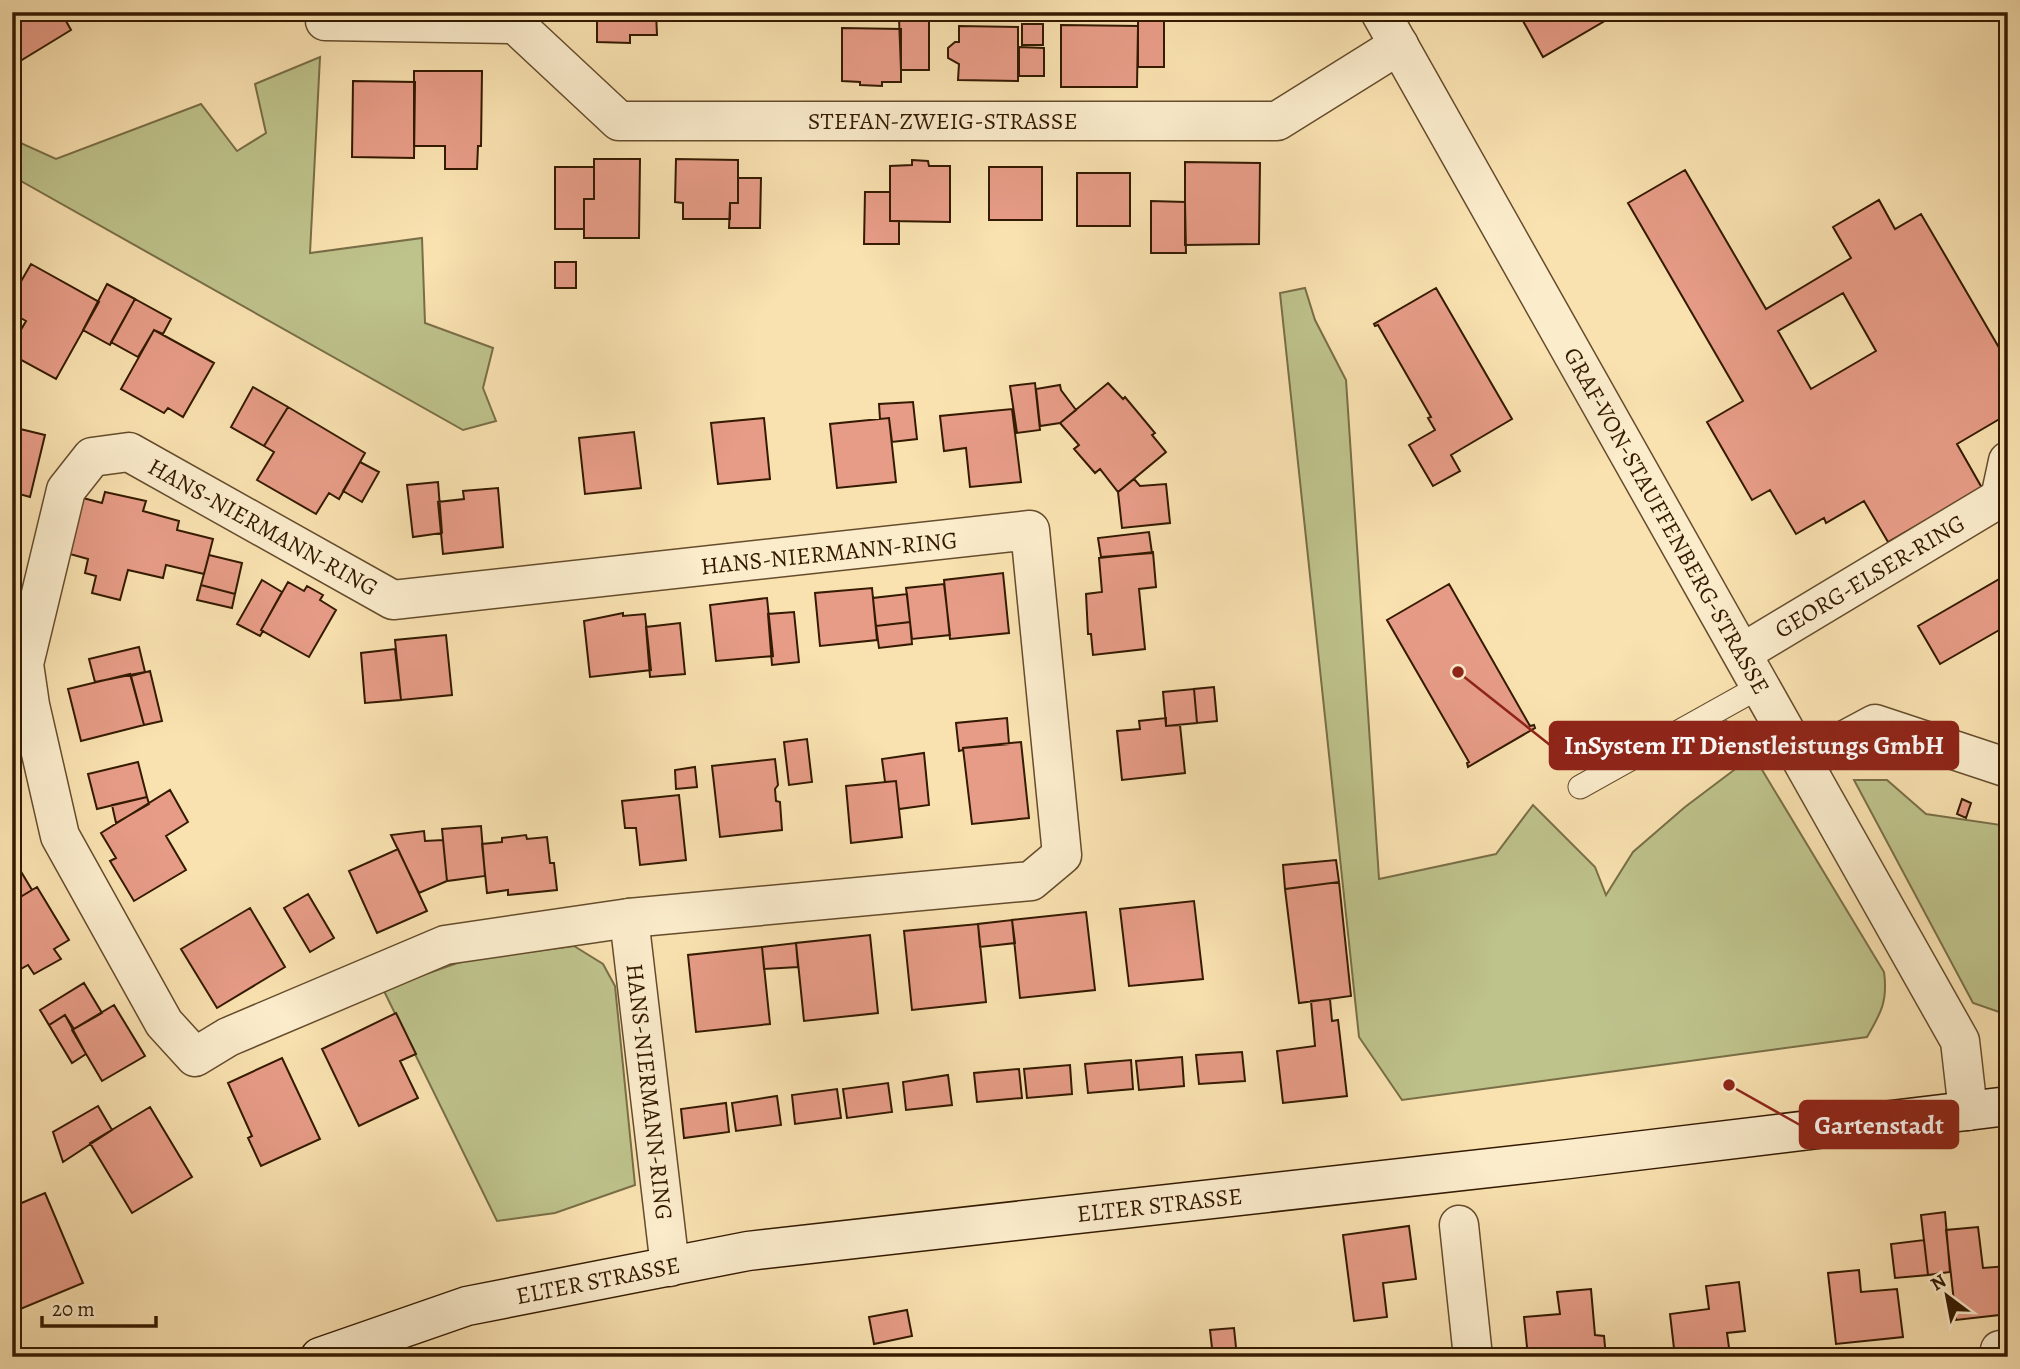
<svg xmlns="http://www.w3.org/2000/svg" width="2020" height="1369" font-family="Alegreya,serif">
	<rect width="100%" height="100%" fill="#f9e1b0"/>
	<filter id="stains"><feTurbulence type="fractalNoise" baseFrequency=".00286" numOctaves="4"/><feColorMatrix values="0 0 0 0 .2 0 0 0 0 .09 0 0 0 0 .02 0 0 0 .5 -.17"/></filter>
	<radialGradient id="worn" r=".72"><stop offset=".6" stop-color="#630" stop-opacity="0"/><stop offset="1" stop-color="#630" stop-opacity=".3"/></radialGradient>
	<path fill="#bec28b" stroke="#796e46" stroke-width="2" d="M320 57 310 253 422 238 425 323 493 348 483 388 496 421 463 430 12 176V139L56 159 201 104 237 151 266 133 255 84Z
		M1305 288 1315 320 1346 380 1379 879 1496 854 1533 805 1595 867 1606 895 1633 852 1685 807 1738 767 1717 725 1726 721 1735 725 1884 972C1888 1001 1881 1013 1867 1037L1402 1100 1359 1037 1280 293Z
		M1854 780H1887L1926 814 2008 826V1015L1973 1003Z
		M574 946 603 964 615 986 635 1185 555 1213 497 1221 383 989 466 960Z"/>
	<path fill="#e79c87" stroke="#341a00" stroke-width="2" fill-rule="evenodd" d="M12 12H61L71 30 12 66Z
		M597 12H656L657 35H630V43L597 42Z
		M1518 12H1620L1543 57Z
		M1766 12H1854V13L1767 17Z
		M1138 17H1164V67H1138Z
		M899 18 929 19V70H901Z
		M1022 24H1043V45H1022Z
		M1061 25 1138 26 1137 87H1061Z
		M959 26 1018 27V81L958 80 959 64 948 58V48L955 42H959Z
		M842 28 901 29V82H882V86L860 85V82L842 81Z
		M1019 47 1044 48V76H1019Z
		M414 71H482L481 146H478L477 169H445V146H414Z
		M353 81 415 82 414 158 352 157Z
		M594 159H640L639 238H584V199H594Z
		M676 159 738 160V203H730V219H683V203L675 202Z
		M912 160 928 161 929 166H950V222L890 221V166L912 165Z
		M1185 162 1260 163 1259 244 1185 245Z
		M555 167H594V199H584V229H555Z
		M989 167H1042V220H989Z
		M1685 170 1766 309 1851 258 1833 227 1879 200 1895 229 1921 214 2008 363V414L1957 444 1982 488 1888 542 1864 501 1826 523 1824 518 1796 534 1770 490 1752 500 1707 422 1743 401 1628 203ZM1843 293 1876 351 1811 389 1778 331Z
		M1077 173H1130V226H1077Z
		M738 178H761L760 228H729L730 203H738Z
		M865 192H890V221H899V244H864Z
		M1151 201 1185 202 1186 253H1151Z
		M555 262H576V288H555Z
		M31 264 99 302 56 379 12 355V345L26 321 12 313V297Z
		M107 284 135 299 110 345 83 330Z
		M1436 288 1512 419 1451 455 1460 471 1433 486 1409 445 1435 430 1428 418 1431 417 1378 325 1375 326 1374 324Z
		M135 299 171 319 163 334 154 330 138 357 111 342Z
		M154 330 214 363 183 417 168 408 164 413 121 389Z
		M1035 383 1040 430 1017 433 1010 386Z
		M1108 383 1123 399 1125 397 1155 433 1152 435 1166 452 1118 492 1100 469 1095 473 1074 449 1079 445 1060 423Z
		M1060 385 1061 390 1076 410 1060 423 1040 426 1036 389Z
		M253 387 288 407 264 446 231 427Z
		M913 402 917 439 892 442 889 418 880 419 879 404Z
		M288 407 365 453 339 499 329 493 316 514 257 480 274 452 264 446Z
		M1012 409 1021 482 970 487 966 448 944 451 940 416Z
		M764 418 770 479 718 484 711 423Z
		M889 418 896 482 837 488 830 424Z
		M12 427 45 435 30 497 12 492Z
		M634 432 641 488 585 494 579 438Z
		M360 462 379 472 362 502 343 491Z
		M1134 479 1140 486 1166 484 1170 523 1122 528 1118 492Z
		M438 482 442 533 413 537 407 485Z
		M498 488 503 547 443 554 438 502 464 499 463 491Z
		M105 492 146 501 143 511 179 521 177 530 213 539 204 574 166 565 163 578 128 570 120 600 92 593 96 576 85 573 88 559 70 554 83 498 102 503Z
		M1149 532 1152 553 1101 557 1098 538Z
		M1153 552 1156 587 1139 589 1145 649 1093 655 1091 634H1088L1086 594 1102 592 1099 558Z
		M209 555 242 563 235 594 201 585Z
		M1003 573 1009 633 950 639 944 580Z
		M2008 574V625L1940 664 1918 626Z
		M262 580 282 592 261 630 263 631 260 636 237 624Z
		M288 582 304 591 307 586 323 595 320 600 336 610 309 657 261 630Z
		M944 584 950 635 912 639 906 588Z
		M1449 584 1530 726 1534 725 1535 728 1468 767 1467 763 1469 762 1387 620Z
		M201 585 235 594 232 608 197 600Z
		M872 588 877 640 820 646 815 593Z
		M907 594 910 622 876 626 873 598Z
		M767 598 773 656 716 661 710 605Z
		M794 612 799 662 772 665 768 614Z
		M623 613V616L645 614 651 670 590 677 584 621Z
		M910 622 912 644 879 648 876 626Z
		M680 623 685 674 650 677 646 627Z
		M446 635 452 695 401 700 395 640Z
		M139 647 145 672 95 682 89 659Z
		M395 649 401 700 365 703 361 653Z
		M150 671 162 721 144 725 131 676Z
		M130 674 144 725 81 741 68 689Z
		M1214 687 1217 721 1197 723 1194 689Z
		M1194 689 1197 723 1166 726 1163 692Z
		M1007 718 1009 744 963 748V750L959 751 956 723Z
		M1166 718V726L1180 725 1185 773 1122 780 1117 731 1140 729 1139 721Z
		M807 739 812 782 789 785 784 742Z
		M1021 742 1029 818 972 824 963 748Z
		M924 753 929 805 899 809 896 781 885 782 882 759Z
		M775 759 778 785 775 789 776 801 780 802 782 830 720 837 712 766Z
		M138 762 147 797 97 809 88 774Z
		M695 767 697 787 676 789 675 770Z
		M896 781 902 837 851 843 846 786Z
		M170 790 188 822 166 836 186 870 134 901 110 861 116 858 101 833Z
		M679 795 686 860 640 865 636 828H625L622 801Z
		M147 797 149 804 116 823 112 805Z
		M1962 799 1971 803 1966 818 1957 814Z
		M481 826 485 876 447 881 442 829Z
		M424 831 425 841 443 840 447 881 419 893 391 835Z
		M526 835 527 839 547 837 550 863H554L557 890 508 895V890L487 893 482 844 502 842V838Z
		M398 849 427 911 377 933 349 871Z
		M14 860 32 890 12 902V861Z
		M1336 860 1339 882 1285 889 1283 865Z
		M1339 882 1351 996 1299 1003 1285 889Z
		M37 887 69 940 54 949 61 959 34 974 28 965 12 974V902Z
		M308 894 334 938 310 952 284 908Z
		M1194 901 1203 979 1129 986 1120 909Z
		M250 908 285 967 217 1008 181 949Z
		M1086 912 1095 990 1020 998 1012 920Z
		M1012 920 1015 943 980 947 978 924Z
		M978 924 986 1002 912 1010 904 931Z
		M870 935 878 1013 804 1021 796 943Z
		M796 943 798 967 764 969 762 947Z
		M762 947 770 1024 696 1032 688 955Z
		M84 983 102 1013 74 1029 65 1015 49 1025 40 1010Z
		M1330 999 1332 1021 1338 1020 1347 1096 1283 1103 1277 1051 1315 1046 1311 1001Z
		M114 1005 145 1056 102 1081 72 1030Z
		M396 1013 416 1054 400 1061 418 1098 359 1126 322 1049Z
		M65 1015 86 1054 72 1063 49 1025Z
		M1242 1052 1245 1081 1199 1084 1196 1055Z
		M1182 1057 1184 1086 1139 1090 1136 1061Z
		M282 1058 320 1139 261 1166 248 1138 252 1136 228 1083Z
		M1131 1060 1133 1089 1088 1093 1085 1064Z
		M1070 1065 1072 1094 1027 1098 1024 1069Z
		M1019 1069 1022 1098 977 1102 974 1073Z
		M948 1075 952 1105 906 1110 903 1082Z
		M888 1083 892 1112 847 1118 843 1089Z
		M837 1089 841 1118 795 1124 792 1095Z
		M777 1096 781 1125 736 1131 732 1103Z
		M726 1103 729 1132 684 1138 681 1109Z
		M98 1106 112 1130 63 1162 53 1132Z
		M150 1107 192 1177 132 1213 90 1143Z
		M45 1193 83 1283 18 1310 12 1296V1207Z
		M1945 1212 1950 1272 1928 1275 1921 1215Z
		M1409 1226 1416 1279 1383 1283 1387 1317 1354 1321 1343 1235Z
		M1978 1227 1983 1268 2008 1266V1314L1956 1320 1946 1230Z
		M1924 1240 1928 1275 1895 1278 1891 1244Z
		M1859 1270 1861 1292 1897 1289 1903 1337 1836 1344 1828 1273Z
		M1739 1282 1745 1331 1727 1333 1730 1355 1675 1357 1670 1314 1709 1309 1706 1286Z
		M1591 1289 1595 1335 1604 1336 1606 1357H1528L1524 1317 1560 1314 1557 1292Z
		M907 1310 912 1336 874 1344 869 1317Z
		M1234 1328 1237 1357H1213L1210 1330Z"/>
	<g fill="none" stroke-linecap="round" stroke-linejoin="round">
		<g stroke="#654c2c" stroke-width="25">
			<path id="service" d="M1580 787 1761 686"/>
		</g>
		<g stroke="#654c2c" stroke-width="41">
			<g id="minor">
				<path id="s1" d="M515 12V24L619 121H1277L1399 45"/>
				<path id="s2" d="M1380 12 1960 1041 1968 1111"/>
				<path d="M325 21 515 24"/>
				<path d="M129 452 393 600 1030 530 1062 855 1031 881 629 918 445 945 228 1037 195 1057 164 1023 60 836 30 705 24 664 66 490 92 457Z"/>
				<path id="s3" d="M1742 653 2000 498 2008 461"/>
				<path d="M1804 762 1875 724 2008 768"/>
				<path id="s4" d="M629 918 670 1267"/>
				<path d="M1459 1225 1473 1357"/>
				<path d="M2000 1350 2001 1357"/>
			</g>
		</g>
		<g stroke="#341a00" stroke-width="41">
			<g id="secondary">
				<path id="s5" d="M320 1357 467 1306 748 1251 1569 1159 2008 1106"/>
			</g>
		</g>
		<use href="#service" stroke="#fbeccc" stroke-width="23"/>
		<use href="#minor" stroke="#fbeccc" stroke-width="38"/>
		<use href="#secondary" stroke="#fbeccc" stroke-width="38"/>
	</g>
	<g text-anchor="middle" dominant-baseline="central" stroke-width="5" stroke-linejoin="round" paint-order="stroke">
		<g font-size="24" fill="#341a00" stroke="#fbeccc">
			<text stroke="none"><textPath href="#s1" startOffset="478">STEFAN-ZWEIG-STRASSE</textPath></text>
			<text stroke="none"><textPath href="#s2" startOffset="584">GRAF-VON-STAUFFENBERG-STRASSE</textPath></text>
			<text transform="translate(263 527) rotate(29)">HANS-NIERMANN-RING</text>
			<text transform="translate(829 553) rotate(-6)">HANS-NIERMANN-RING</text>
			<text stroke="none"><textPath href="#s3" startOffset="149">GEORG-ELSER-RING</textPath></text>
			<text stroke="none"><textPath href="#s4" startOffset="175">HANS-NIERMANN-RING</textPath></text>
			<text stroke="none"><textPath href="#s5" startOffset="856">ELTER STRASSE</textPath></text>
			<text stroke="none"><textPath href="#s5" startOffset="289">ELTER STRASSE</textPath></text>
		</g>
	</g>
	<path fill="none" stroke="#8f2418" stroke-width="2.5" d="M1458 672L1550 745M1729 1085L1800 1125"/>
	<g fill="#8f2418" stroke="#fbeccc" stroke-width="2.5">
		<circle cx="1458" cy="672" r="7"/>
		<circle cx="1729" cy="1085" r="7"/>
	</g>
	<g fill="#8f2418" stroke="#8f2418" stroke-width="2.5">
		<rect x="1550" y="722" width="408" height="47" rx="7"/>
		<rect x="1800" y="1101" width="158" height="47" rx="7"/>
	</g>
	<g font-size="26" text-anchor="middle" font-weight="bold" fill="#fff">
		<text x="1754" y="754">InSystem IT Dienstleistungs GmbH</text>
		<text x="1879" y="1134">Gartenstadt</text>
	</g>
	<rect width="2020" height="1369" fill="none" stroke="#f9e1b0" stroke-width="42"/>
	<rect x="14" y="14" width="1992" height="1341" fill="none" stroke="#341a00" stroke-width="3.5"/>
	<rect x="21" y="21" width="1978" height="1327" fill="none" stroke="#341a00" stroke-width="2"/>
	<g transform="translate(1947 1296) rotate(328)" stroke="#fbeccc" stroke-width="5" paint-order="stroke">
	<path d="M0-5L12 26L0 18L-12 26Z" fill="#341a00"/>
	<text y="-10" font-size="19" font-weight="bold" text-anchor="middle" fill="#341a00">N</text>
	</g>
	<path d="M42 1316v10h114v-10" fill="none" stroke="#341a00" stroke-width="3.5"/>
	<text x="52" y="1316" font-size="21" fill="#341a00" stroke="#fbeccc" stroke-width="5" paint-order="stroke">20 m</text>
	<rect width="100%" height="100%" filter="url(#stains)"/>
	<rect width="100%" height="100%" fill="url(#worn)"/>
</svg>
